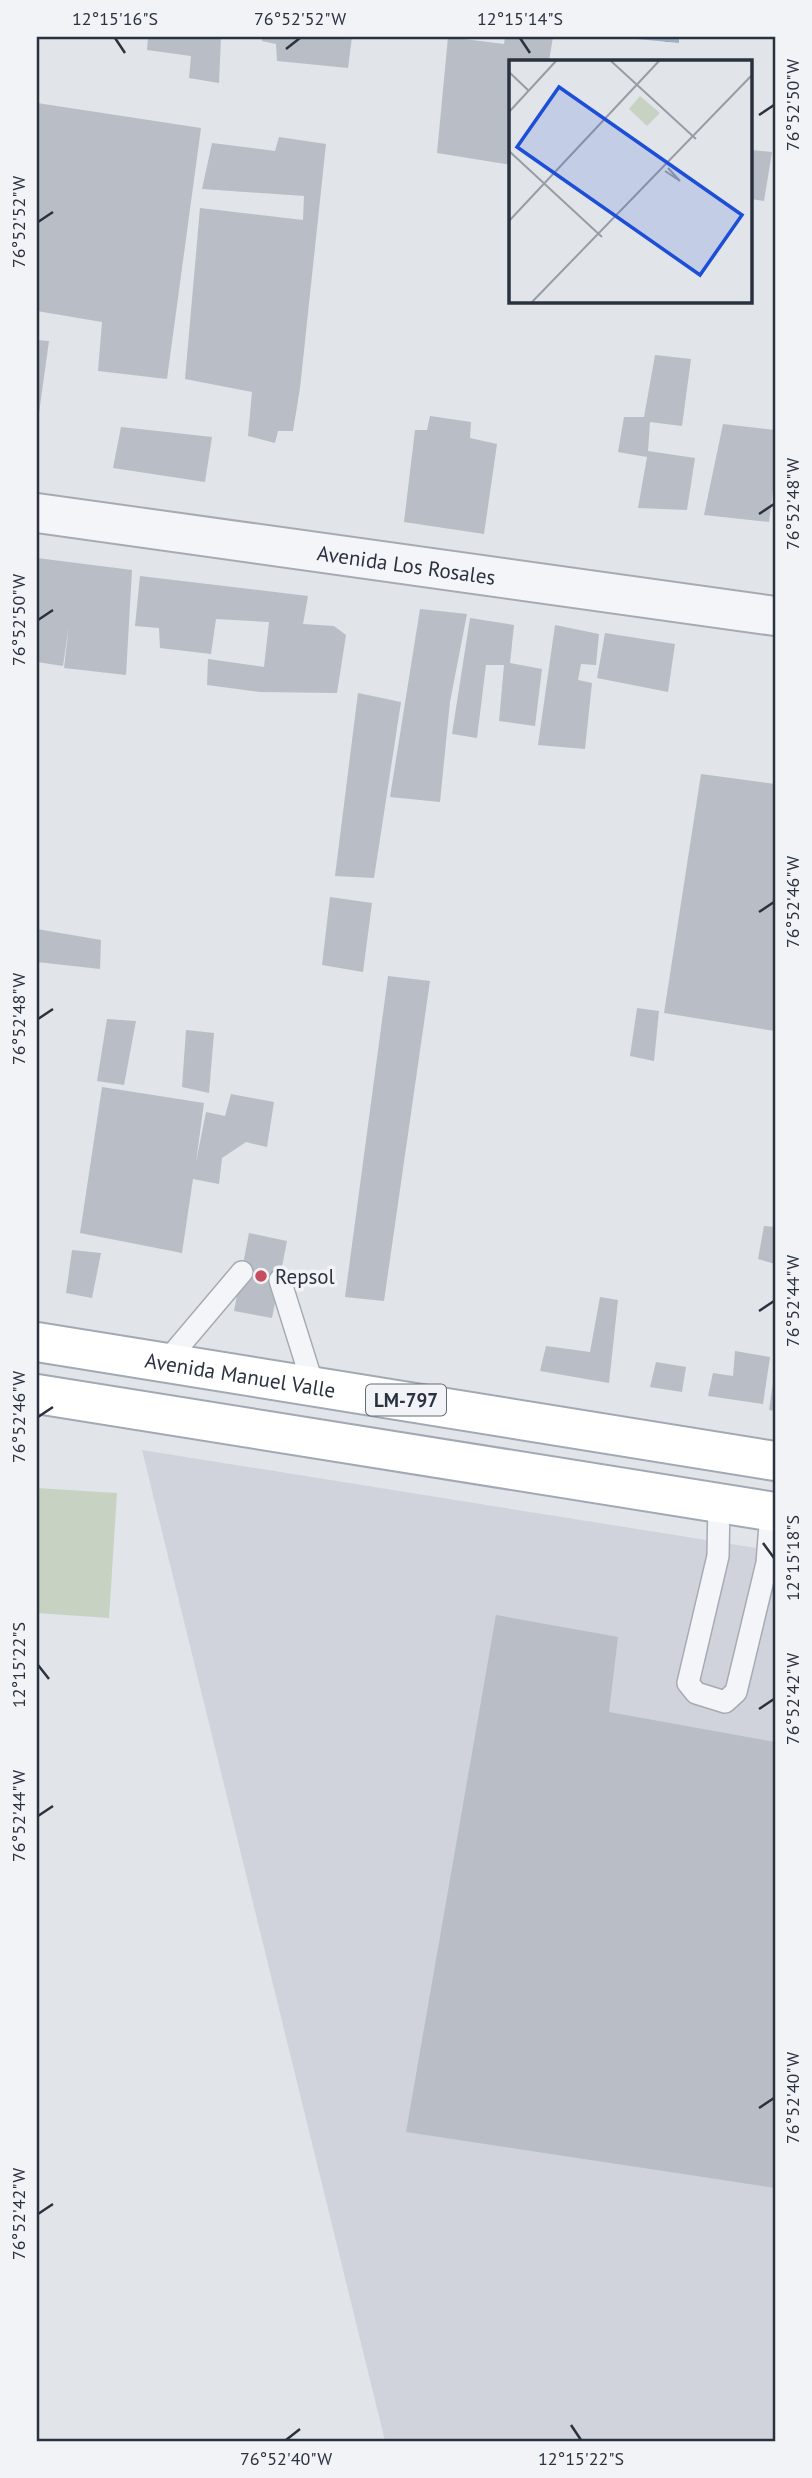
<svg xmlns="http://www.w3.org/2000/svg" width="812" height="2478" font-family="'PT Sans',sans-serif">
	<defs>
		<pattern id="water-ripples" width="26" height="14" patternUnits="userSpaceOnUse" patternTransform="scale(1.75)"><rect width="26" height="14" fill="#9eb2c7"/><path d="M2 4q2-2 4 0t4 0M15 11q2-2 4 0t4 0" fill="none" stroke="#8191a3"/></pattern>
	</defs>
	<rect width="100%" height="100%" fill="#e1e4e9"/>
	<path fill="#d0d3db" d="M142 1450 775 1551V2441H385Z"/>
	<path fill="#c7d2c3" d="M37 1488 117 1493 109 1618 37 1613Z"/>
	<path fill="url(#water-ripples)" d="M616 37H679V43Z"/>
	<path fill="#b9bdc6" d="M148 37H221L219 83 189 78 191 56 147 50Z
		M262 37H352L348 68 277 61 276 44 262 41Z
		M448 37 504 44 505 37H553L549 61H511V165L437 153Z
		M37 103 201 128 167 379 98 371 102 322 37 311Z
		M279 137 326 144 300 388 293 431H278L275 443 248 436 252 392 185 379 200 208 303 220 304 196 202 189 212 143 275 151Z
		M751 150 772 152 764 201 751 199Z
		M37 340 49 341 38 420H37Z
		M655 355 691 359 682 426 650 422 648 451 695 458 687 510 638 508 647 457 618 452 624 417H644Z
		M430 416 471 422 470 438 497 444 484 534 404 522 415 430H427Z
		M723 424 775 430V474L769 522 704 515Z
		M121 427 212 437 205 482 113 468Z
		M37 558 132 570 126 675 64 668 69 625 63 666 37 662Z
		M140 576 308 596 303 624 334 626 346 635 337 693 260 692 207 685 208 659 264 667 269 622 216 619 211 654 160 648 159 628 135 626Z
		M420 609 467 614 450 702 440 802 390 797Z
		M470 618 514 625 510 663 542 669 535 726 499 721 504 665H486L477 738 452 734Z
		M555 625 599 634 596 665 581 664 578 680 592 683 585 749 538 745Z
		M605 633 675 644 668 692 597 678Z
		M358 693 401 702 374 878 335 876Z
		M701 774 775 784V1031L664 1013Z
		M330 897 372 903 363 972 322 965Z
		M37 929 101 940 100 969 37 962Z
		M388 976 430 981 384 1301 345 1297Z
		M637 1008 659 1011 654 1061 630 1056Z
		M107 1019 136 1021 124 1085 97 1081Z
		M186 1030 214 1033 209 1093 182 1087Z
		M102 1087 204 1103 196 1162 206 1112 225 1116 231 1094 274 1102 267 1147 246 1142 222 1158 219 1184 193 1179 182 1253 80 1233Z
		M764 1226 775 1227V1264L758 1259Z
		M249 1233 287 1241 272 1318 234 1311Z
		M72 1250 101 1253 92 1298 66 1293Z
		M600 1297 618 1300 609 1383 540 1371 546 1346 590 1352Z
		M735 1351 770 1357 763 1404 708 1396 713 1373 733 1376Z
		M656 1362 686 1367 682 1392 650 1387Z
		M774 1376H775V1411L769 1410Z
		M496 1615 618 1637 609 1712 775 1742V2188L406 2132Z"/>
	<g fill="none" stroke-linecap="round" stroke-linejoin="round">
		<g stroke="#a6abb3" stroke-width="24">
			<path id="lane" d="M280 1280 313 1385
				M165 1363 242 1272
				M719 1503 718 1556 688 1683 696 1693 725 1702 736 1692 767 1563 771 1512"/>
		</g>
		<g stroke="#a6abb3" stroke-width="42">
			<g id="street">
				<path id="s1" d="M37 513 775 616"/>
			</g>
		</g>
		<g stroke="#a1a9b4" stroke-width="42">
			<g id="primary">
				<path id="s2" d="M37 1342 775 1461"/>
				<path d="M37 1394 775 1512"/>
			</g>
		</g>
		<use href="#lane" stroke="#f4f5f8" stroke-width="21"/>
		<use href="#street" stroke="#f4f5f8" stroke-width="38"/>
		<use href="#primary" stroke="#fff" stroke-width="38"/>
	</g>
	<path fill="none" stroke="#2a3240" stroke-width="2.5" d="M115 38 125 53M520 38 530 53M286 49 300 38M759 115 774 105M38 222 53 212M759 514 774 504M38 620 53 610M759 912 774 902M38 1019 53 1009M759 1311 774 1301M38 1417 53 1407M763 1543 774 1558M38 1665 49 1679M759 1709 774 1699M38 1816 53 1806M759 2108 774 2098M38 2214 53 2204M571 2425 581 2440M286 2440 300 2429"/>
	<circle fill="#c74e5f" stroke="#f1f3f7" stroke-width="2.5" cx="261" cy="1276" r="7"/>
	<g text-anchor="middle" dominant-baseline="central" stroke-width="7" stroke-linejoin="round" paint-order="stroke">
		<rect fill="#f1f3f7" stroke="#666c77" stroke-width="2" x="366" y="1384.5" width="80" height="31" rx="5"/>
		<g font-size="19" font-weight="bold" fill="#2a3240">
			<text x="406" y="1400">LM-797</text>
		</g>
		<g font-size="21" fill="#2a3240" stroke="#f1f3f7">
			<text stroke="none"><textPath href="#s1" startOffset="373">Avenida Los Rosales</textPath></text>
			<text stroke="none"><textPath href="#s2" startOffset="206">Avenida Manuel Valle</textPath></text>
		</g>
		<g font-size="21" fill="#2a3240" stroke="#f1f3f7" text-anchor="start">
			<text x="275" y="1276">Repsol</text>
		</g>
	</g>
	<g transform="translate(509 60)">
		<rect width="243" height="243" fill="#e1e4e9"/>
		<path d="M131 36 151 53 138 66 120 49Z" fill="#c7d2c3"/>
		<path fill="none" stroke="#989da5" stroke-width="2" d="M102 1 187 79M0 12 20 31M0 52 47 1M0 91 93 177M156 111 171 121 159 108M0 161 150 1M23 242 244 14"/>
		<path fill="#1d4ed8" fill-opacity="0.15" stroke="#1d4ed8" stroke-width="3.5" d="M50 27 233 155 191 215 8 87Z"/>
		<rect width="243" height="243" fill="none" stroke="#2a3240" stroke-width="3.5"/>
	</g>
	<rect width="812" height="2478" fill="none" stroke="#f1f3f7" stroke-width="77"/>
	<rect x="38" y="38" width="736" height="2402" fill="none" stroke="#2a3240" stroke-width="2.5"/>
	<g font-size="18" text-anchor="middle" fill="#2a3240">
		<text x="115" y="25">12°15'16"S</text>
		<text x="300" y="25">76°52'52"W</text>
		<text x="520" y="25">12°15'14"S</text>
		<text transform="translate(793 105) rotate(-90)" y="6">76°52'50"W</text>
		<text transform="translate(19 222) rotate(-90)" y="6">76°52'52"W</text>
		<text transform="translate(793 504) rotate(-90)" y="6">76°52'48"W</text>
		<text transform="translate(19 620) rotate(-90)" y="6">76°52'50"W</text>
		<text transform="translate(793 902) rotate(-90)" y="6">76°52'46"W</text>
		<text transform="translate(19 1019) rotate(-90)" y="6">76°52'48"W</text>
		<text transform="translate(793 1301) rotate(-90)" y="6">76°52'44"W</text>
		<text transform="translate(19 1417) rotate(-90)" y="6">76°52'46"W</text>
		<text transform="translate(793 1558) rotate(-90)" y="6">12°15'18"S</text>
		<text transform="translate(19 1665) rotate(-90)" y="6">12°15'22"S</text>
		<text transform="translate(793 1699) rotate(-90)" y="6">76°52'42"W</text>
		<text transform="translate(19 1816) rotate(-90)" y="6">76°52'44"W</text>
		<text transform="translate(793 2098) rotate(-90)" y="6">76°52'40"W</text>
		<text transform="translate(19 2214) rotate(-90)" y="6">76°52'42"W</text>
		<text x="286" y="2465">76°52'40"W</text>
		<text x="581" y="2465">12°15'22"S</text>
	</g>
</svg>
